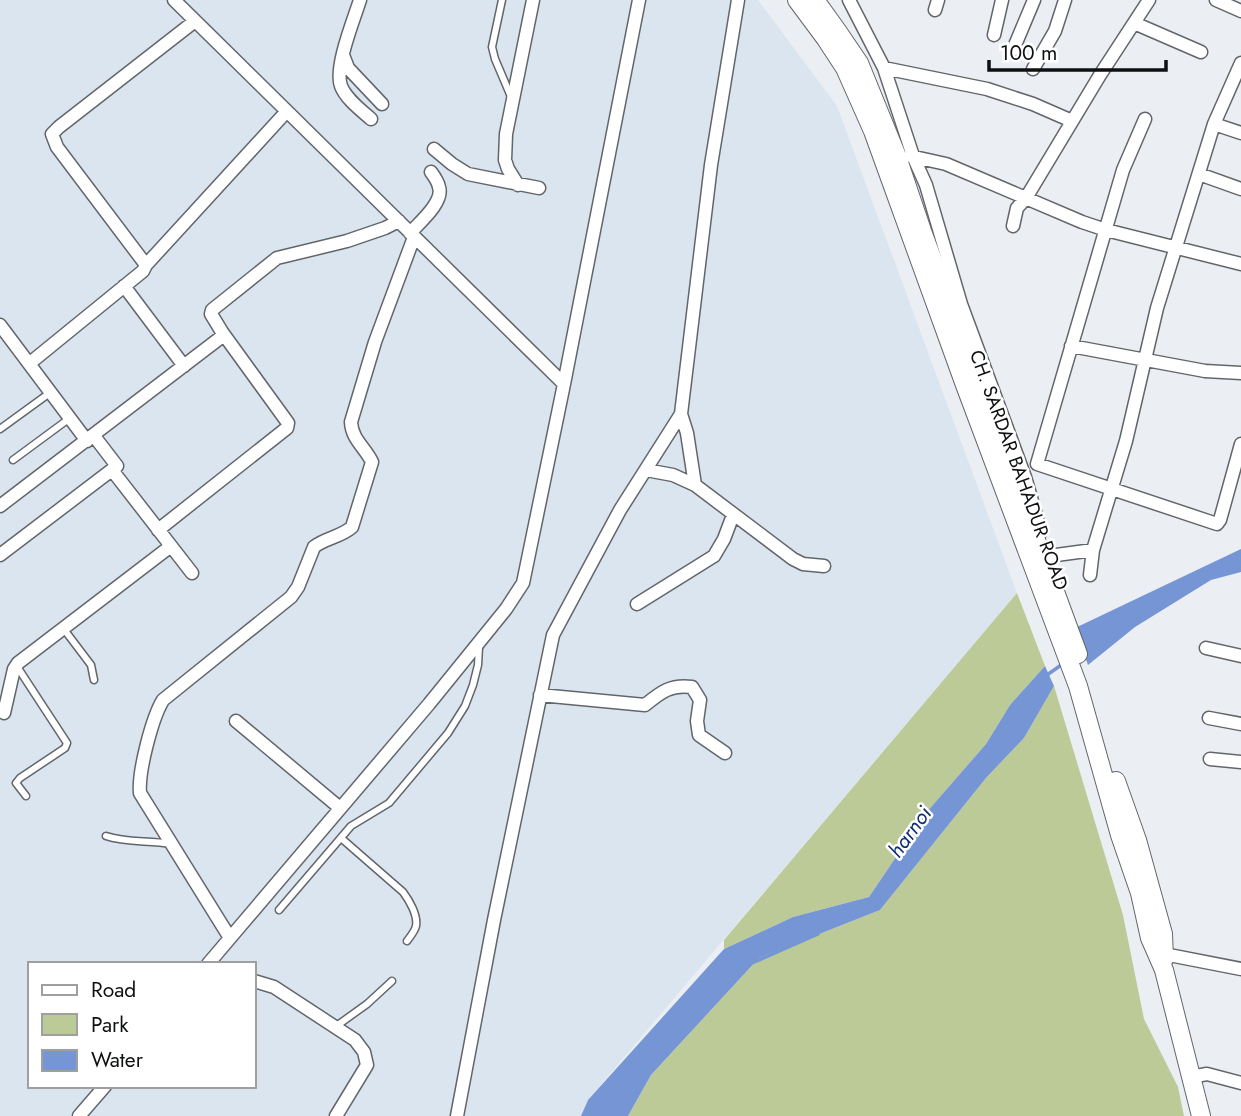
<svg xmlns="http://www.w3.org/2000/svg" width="1241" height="1116" font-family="Jost,sans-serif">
	<rect width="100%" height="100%" fill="#ebeff4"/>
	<path fill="#dbe5ef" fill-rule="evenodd" d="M0 0H758L837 106 1017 593 588 1100 581 1116H0ZM30 964H254V1086H30Z"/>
	<path fill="#bcca97" d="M1017 593 1045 666 1010 705 986 744 925 814 869 897 793 917 724 949V940Z
		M1054 686 1123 915 1144 1019 1178 1087 1184 1116H628L651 1075 759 958 880 910 986 778 1024 738Z"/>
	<path fill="#7695d4" d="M1241 549V572L1211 580 1135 627 1088 665 1075 628Z
		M1045 666 1054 686 1024 738 986 778 880 910 759 958 651 1075 628 1116H581L588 1100 724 949 793 917 869 897 925 814 986 744 1010 705Z"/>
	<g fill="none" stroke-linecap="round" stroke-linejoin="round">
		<path stroke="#7695d4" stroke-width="3.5" d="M1047 675 1064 663
			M752 963 818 934"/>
		<g stroke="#62666a" stroke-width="9">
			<path id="lane" d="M502 0 492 47 495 59 512 99
				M0 429 51 392
				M13 460 70 418
				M63 628 91 665 94 680
				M16 665 67 743 65 748 20 778 16 783 26 796
				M106 836C126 843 149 840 171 844
				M341 838 403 892C409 900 418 915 416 926 415 931 410 937 407 941
				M279 910 351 826 389 803 448 733 465 706 473 685 478 665 479 647
				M335 1027 367 1004 392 981"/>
		</g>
		<g stroke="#62666a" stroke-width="15">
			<path id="street" d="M174 0 564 384
				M360 0C354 19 334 68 341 86 346 99 361 110 371 119
				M849 0 884 68 913 156 926 185 961 304 1025 477 1041 532
				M1216 0 1241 11
				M935 10 938 0
				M1134 23 1201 52
				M994 35 1002 0
				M1013 50 1034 0
				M343 55 348 68 382 104
				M884 68 987 89 1033 104 1072 121
				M1033 69 1055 31 1065 0
				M1145 119 1123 170 1037 464 1217 524 1220 520 1241 444
				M1214 124 1241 133
				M434 149 452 164 468 174 539 188
				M910 156 946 164 1082 222 1106 230 1241 264
				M1199 174 1241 189
				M518 185 508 169 505 160 506 134 533 0
				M1013 226 1017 208 1026 198 1100 75 1149 0
				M410 233C420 222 444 202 439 187 438 182 434 176 431 172
				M146 265 287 111
				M124 286 184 366
				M0 325 87 441
				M1071 346 1205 371 1241 373
				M30 363 143 271 146 265 57 147 52 134 59 127 195 21
				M681 414 687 433 695 485
				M112 470 192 573
				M646 470 673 475 695 485 793 559 803 564 824 566
				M0 506 224 335
				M158 530 287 428 288 423 222 332 211 314 212 310 277 258 347 241 385 228 399 221
				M0 555 117 466 94 436
				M1049 556 1093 550
				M1090 575 1093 550 1126 441 1157 308 1214 124 1241 63
				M637 604 714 556 724 539 733 515
				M1206 648 1241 656
				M540 695 645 705C661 692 671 684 692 687L700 700 697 721 699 735 725 753
				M4 713 14 669 18 663 171 546
				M1209 718 1241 724
				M236 721 340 808
				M1210 759 1241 762
				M230 938 140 793C138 772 152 718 163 700L291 597 298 587 314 547C325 538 341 537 352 527L372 462C365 447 352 440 351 422L375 342 414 237
				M1164 954 1241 969
				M208 964 429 704 506 609 523 583 564 384 639 0
				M254 981 274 987 355 1040 364 1052 367 1065 336 1116
				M1190 1077 1207 1074 1241 1083
				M79 1116 105 1086
				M457 1116 494 920 553 635 620 510 681 414 711 165 738 0"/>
		</g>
		<g stroke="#62666a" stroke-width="20">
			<path id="secondary" d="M797 0 826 39 845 68 873 131 965 385 1078 686 1120 835 1140 893 1150 938 1164 970 1201 1116
				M815 0 838 32 859 63 896 154 922 231 1078 654
				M1116 781 1137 840 1163 934 1164 959"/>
		</g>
		<use href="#lane" stroke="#fff" stroke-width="6"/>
		<use href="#street" stroke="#fff" stroke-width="12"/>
		<use href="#secondary" stroke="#fff" stroke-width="18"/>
	</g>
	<g text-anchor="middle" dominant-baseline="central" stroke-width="5" stroke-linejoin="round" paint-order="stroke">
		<g font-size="19" fill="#0e1011" stroke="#fff">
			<text transform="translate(1019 470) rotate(70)">CH. SARDAR BAHADUR ROAD</text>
		</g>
		<g font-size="21" font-style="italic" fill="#0e2b75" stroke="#fff">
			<text transform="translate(910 832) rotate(-54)">harnoi</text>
		</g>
	</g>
	<rect x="28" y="962" width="228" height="126" fill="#ffffff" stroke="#9f9fa0" stroke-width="2"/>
	<rect x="42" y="985" width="35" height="10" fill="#ffffff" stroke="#9f9fa0" stroke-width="2"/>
	<text x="91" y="997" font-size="21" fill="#0e1011">Road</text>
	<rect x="42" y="1014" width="35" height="21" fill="#bcca97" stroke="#9f9fa0" stroke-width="2"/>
	<text x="91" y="1032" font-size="21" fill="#0e1011">Park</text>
	<rect x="42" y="1050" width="35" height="21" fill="#7695d4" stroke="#9f9fa0" stroke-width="2"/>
	<text x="91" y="1067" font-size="21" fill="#0e1011">Water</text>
	<path d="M989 60v10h177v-10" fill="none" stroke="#0e1011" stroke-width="3.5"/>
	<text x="1000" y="60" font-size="21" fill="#0e1011" stroke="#ffffff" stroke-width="5" paint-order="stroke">100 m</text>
</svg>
